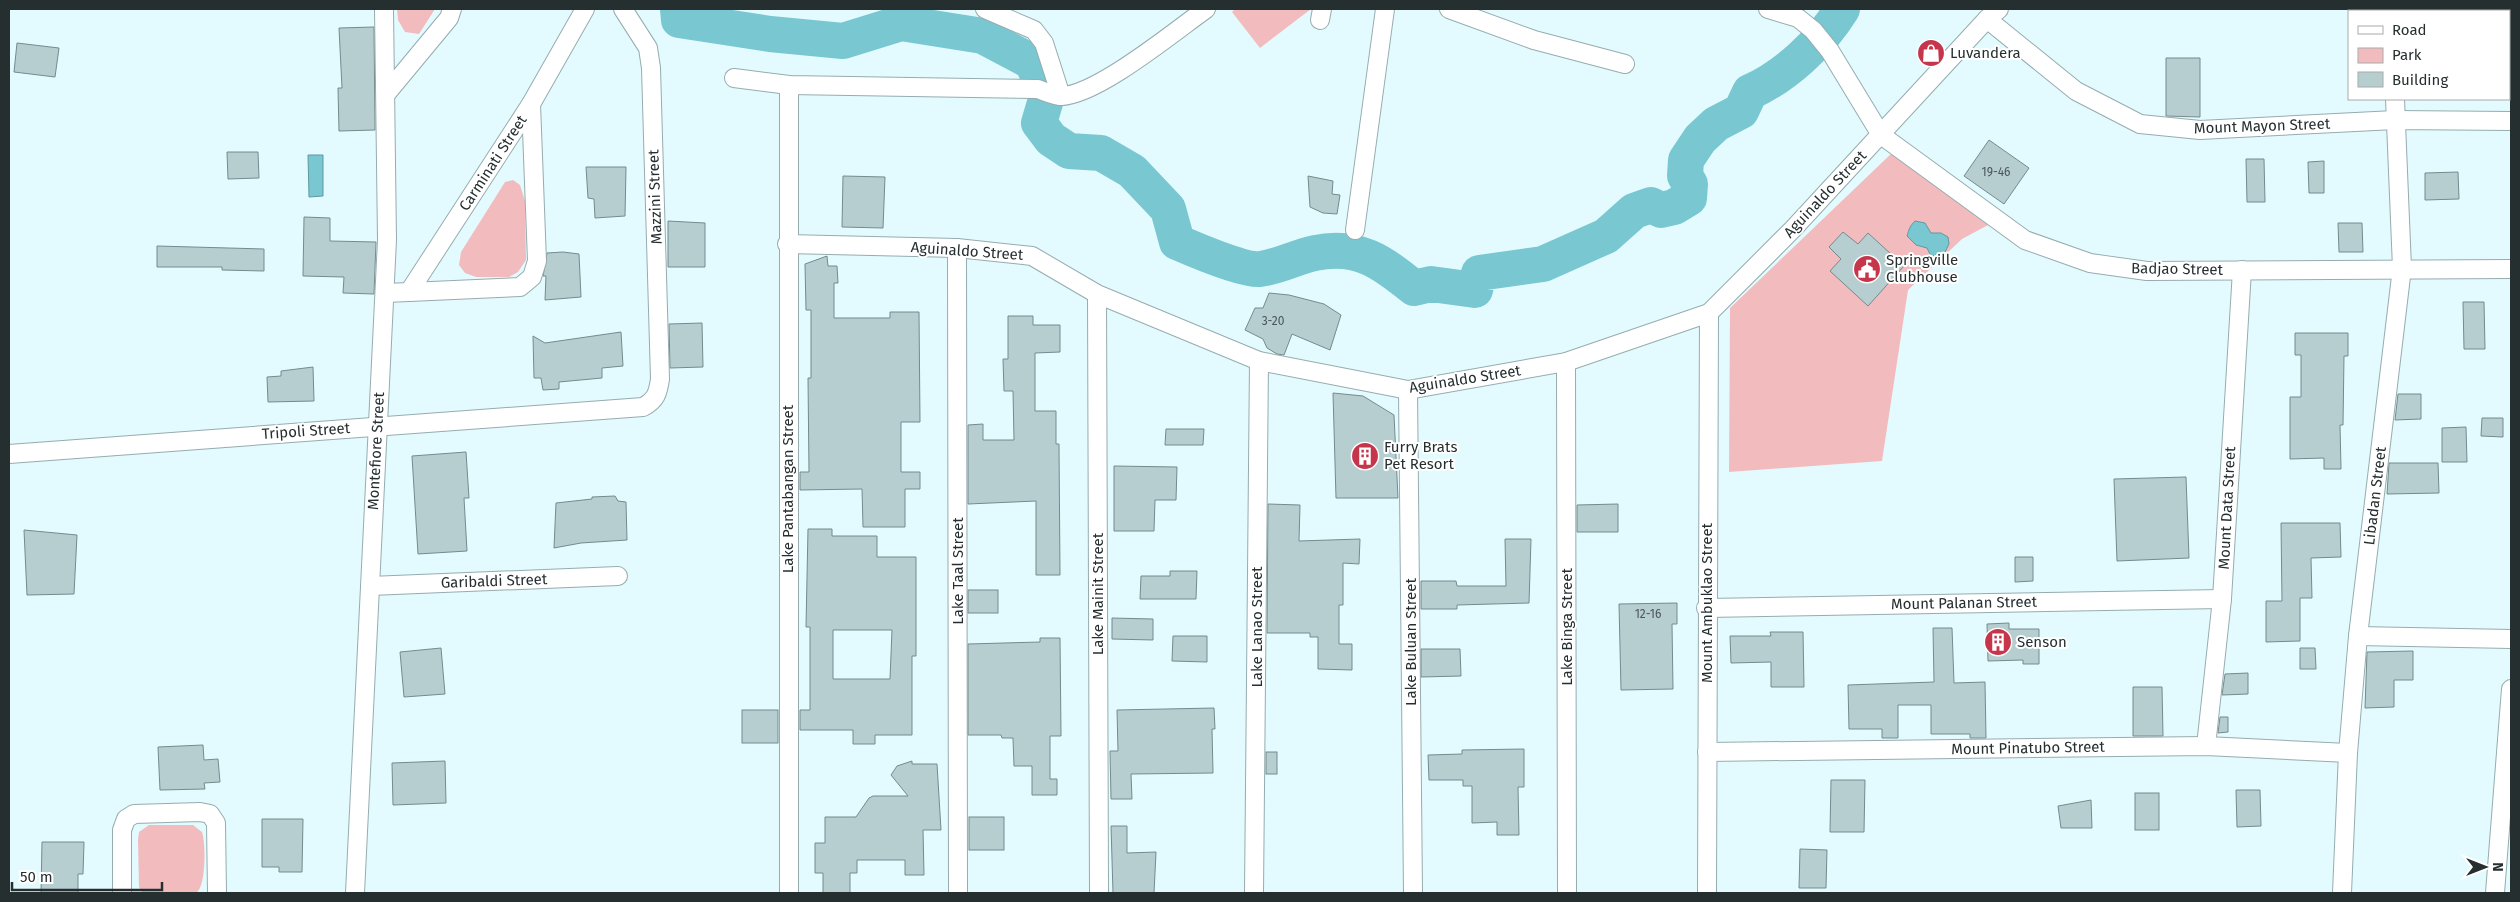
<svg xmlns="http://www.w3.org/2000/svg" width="2520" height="902" font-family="'Fira Sans',sans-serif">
  <rect width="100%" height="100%" fill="#e3fbfe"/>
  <g fill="#f2bcbe">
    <polygon points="397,9 435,9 419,34 405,32 398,20"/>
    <polygon points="1235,9 1311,9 1260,48 1232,12"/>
    <polygon points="1893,152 1990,224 1962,239 1908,290 1882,461 1729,472 1730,308"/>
    <polygon points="513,180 520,185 525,201 526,260 518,272 509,277 476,277 465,273 459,265 461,252 505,182"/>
    <path d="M149,825h44l9,7c4,12 4,55 -6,61l-54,-1 -3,-5 -1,-47 1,-8z"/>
  </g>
  <g fill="#78c7d1" stroke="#5f99a1">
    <polygon points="308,155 323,155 323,196 309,197"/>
    <path d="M1915,221l10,2 6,10h10l7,4 1,7 -5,10 -13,2 -4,-8 -11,-3 -9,-9c2,-7 3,-10 8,-15z"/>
  </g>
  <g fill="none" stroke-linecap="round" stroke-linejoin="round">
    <path stroke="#78c7d1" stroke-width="36" d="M678,9l1,11 91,14 73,7 58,-18 82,13 49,26 15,34 -8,27 12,16 18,12 32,2 31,18 36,38 9,33c16,7 67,29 83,27 18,-2 36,-12 55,-16 43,-9 67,9 99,35l17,-4 44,6 4,-17 64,-9 63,-28 28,-25 17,-6 10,5 13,-3 15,-9 1,-14 -5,-8 1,-16 14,-21 16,-15 25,-13 9,-19c36,-16 71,-49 92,-83"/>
  </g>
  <g fill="#b7ced1" stroke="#758a8d" fill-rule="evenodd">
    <polygon points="374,27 375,130 339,131 338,88 342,88 339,28"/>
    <polygon points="17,43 59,48 55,77 14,72"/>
    <polygon points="2166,58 2200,58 2200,117 2166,116"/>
    <polygon points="1989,140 2029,168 2004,204 1964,176"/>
    <polygon points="227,152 258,152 259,178 228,179"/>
    <polygon points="2246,159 2264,159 2265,202 2247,202"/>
    <polygon points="2324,161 2324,193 2309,193 2308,162"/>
    <polygon points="586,167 626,167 625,216 595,218 594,199 588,198"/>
    <polygon points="2458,172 2459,199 2425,200 2425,173"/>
    <polygon points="843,176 885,177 883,228 842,227"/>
    <polygon points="1308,176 1333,181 1332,194 1340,195 1337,214 1323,213 1310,207"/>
    <polygon points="304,217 330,218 330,241 376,242 374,294 343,293 344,277 303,276"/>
    <polygon points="668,221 705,223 705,267 668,267"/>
    <polygon points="2338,223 2362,223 2363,252 2339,252"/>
    <polygon points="1843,232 1858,244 1868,233 1904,266 1868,306 1830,271 1841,259 1829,247"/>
    <polygon points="157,246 264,249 264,271 222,270 222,267 157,267"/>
    <polygon points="563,252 579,254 581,297 545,300 546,276 543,276 547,253"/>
    <polygon points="827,256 828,266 837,266 838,283 834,283 834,318 890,318 890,312 919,312 920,422 901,422 901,472 920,472 920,489 905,489 905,527 863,527 862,489 800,490 800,472 809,472 808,378 811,378 811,310 806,310 805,264"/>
    <polygon points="1269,293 1289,295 1324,304 1341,315 1330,350 1292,334 1284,355 1277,354 1267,348 1263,339 1245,330 1255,308 1263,308"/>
    <polygon points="2463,302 2484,302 2485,349 2464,349"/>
    <polygon points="1008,316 1033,316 1033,325 1060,325 1060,352 1035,353 1035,411 1056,411 1056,444 1059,444 1060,575 1036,575 1036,501 968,504 968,425 983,424 983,440 1014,440 1013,391 1004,391 1003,359 1008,359"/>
    <polygon points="702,323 703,367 670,368 669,324"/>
    <polygon points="621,332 623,366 602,368 602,378 559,382 559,389 543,390 541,378 534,378 533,336 545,343"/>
    <polygon points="2295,333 2348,333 2348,356 2344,356 2343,425 2340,425 2341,469 2324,469 2324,458 2290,459 2290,397 2301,397 2301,355 2295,355"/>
    <polygon points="313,367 314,401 268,402 267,377 281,376 281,371"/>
    <polygon points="1333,393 1363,396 1394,415 1398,498 1336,498"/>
    <polygon points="2398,394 2421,394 2421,419 2395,420"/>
    <polygon points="2482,418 2503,418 2503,437 2481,436"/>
    <polygon points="2466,427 2467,462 2442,462 2442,428"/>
    <polygon points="1166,429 1204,429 1203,445 1165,445"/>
    <polygon points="466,452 469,498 464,498 467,551 418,554 412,456"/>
    <polygon points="2389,463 2438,463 2439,493 2387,494"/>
    <polygon points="1114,466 1177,467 1176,500 1155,500 1154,531 1114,531"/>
    <polygon points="2186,477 2189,558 2117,561 2114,479"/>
    <polygon points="615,496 618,501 626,502 627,540 581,543 554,548 556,503 592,499 592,497"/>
    <polygon points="1268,504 1300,505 1299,541 1360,539 1359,564 1343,563 1343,605 1339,605 1339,644 1352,644 1352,670 1318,669 1318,637 1310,637 1310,633 1267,633"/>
    <polygon points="1618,504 1618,532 1577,532 1577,505"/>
    <polygon points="2281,523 2340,523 2341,557 2311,558 2312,598 2300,598 2300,641 2266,642 2266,601 2282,601"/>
    <path d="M808,529h24v7h45v21h39v99h-4v79h-37v9h-22v-14h-53v-20h10v-83h-4zM833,630h59l-2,49h-57z"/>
    <polygon points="24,530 77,535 74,594 27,595"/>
    <polygon points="1505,539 1531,539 1529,603 1457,605 1457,609 1421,609 1421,581 1456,581 1457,586 1506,586"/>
    <polygon points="2015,557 2033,557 2033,581 2015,582"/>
    <polygon points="1170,571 1197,571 1196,599 1140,599 1141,576 1170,576"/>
    <rect x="968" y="590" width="30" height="23"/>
    <polygon points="1677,603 1677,624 1672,624 1673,689 1621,690 1619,604"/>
    <polygon points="1112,618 1153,619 1153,640 1112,639"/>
    <polygon points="2009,623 2009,629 2039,629 2039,664 2023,664 2023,660 1988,661 1987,624"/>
    <polygon points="1933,628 1952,628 1954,683 1985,682 1986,738 1970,738 1970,734 1931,734 1931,705 1898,705 1898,738 1882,738 1882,729 1849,729 1848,685 1934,682"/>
    <polygon points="1770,632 1803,632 1804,687 1771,687 1771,662 1731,663 1730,636 1771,636"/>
    <polygon points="1173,636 1207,636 1207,662 1172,661"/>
    <polygon points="1040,638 1060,638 1061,736 1050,736 1050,779 1057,779 1057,795 1032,795 1032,766 1014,766 1013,738 1002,738 1001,735 968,735 968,644 1040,642"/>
    <polygon points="441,648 445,694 404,697 400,652"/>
    <polygon points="2300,648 2315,648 2316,669 2300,669"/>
    <polygon points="1421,649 1460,649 1461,676 1421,677"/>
    <polygon points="2413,651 2413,680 2394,680 2394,707 2365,708 2367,652"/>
    <polygon points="2248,673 2248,694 2222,695 2225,674"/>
    <polygon points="2133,687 2162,687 2163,736 2133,736"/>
    <polygon points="1214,708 1215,729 1212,729 1213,773 1131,774 1132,799 1111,799 1110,751 1118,751 1117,710"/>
    <rect x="742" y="710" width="36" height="33"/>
    <polygon points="2220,717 2228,717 2228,732 2218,733"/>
    <polygon points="203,745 204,760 218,759 220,782 204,783 205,789 160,790 158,747"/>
    <polygon points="1524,749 1524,787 1518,787 1519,835 1497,835 1497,822 1472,823 1472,786 1463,786 1463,780 1429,780 1428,755 1462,754 1462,750"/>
    <rect x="1266" y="752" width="11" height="22"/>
    <polygon points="445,761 446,803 393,805 392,763"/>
    <polygon points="912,761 912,764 937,764 941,830 923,830 924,875 905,875 905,860 857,860 857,873 850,873 850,893 823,893 823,873 815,873 815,843 825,843 825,817 856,817 869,798 873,796 908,796 891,775 897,766"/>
    <polygon points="1831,780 1865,780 1864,832 1830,832"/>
    <polygon points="2236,790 2260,790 2261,826 2237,827"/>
    <rect x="2135" y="793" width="24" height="37"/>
    <polygon points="2091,800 2092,828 2061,828 2058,806"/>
    <rect x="969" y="817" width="35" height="33"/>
    <polygon points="262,819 303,819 302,872 279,872 279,867 262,867"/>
    <polygon points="1111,826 1127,826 1127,853 1156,852 1154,893 1113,893"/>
    <polygon points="42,842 84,842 83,874 78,874 78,893 41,893"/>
    <polygon points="1800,849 1827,850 1826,888 1799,888"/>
  </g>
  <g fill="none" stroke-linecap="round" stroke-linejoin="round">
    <g stroke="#96acaf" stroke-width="20">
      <g id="minor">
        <polyline points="985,9 1034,30 1044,43 1061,96"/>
        <polyline points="1449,9 1534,40 1625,64"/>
        <polyline points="1768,9 1798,18 1813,30 1830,51 1881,135 2025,240 2090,263 2147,271 2511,269"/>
        <polyline points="2397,11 2397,9"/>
        <polyline points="1987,19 2076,91 2140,124 2200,130 2395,120 2511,121"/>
        <polyline points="1320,20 1322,9"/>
        <path d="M734,78l55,7 249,4c7,3 14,6 22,7 35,1 115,-65 146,-87"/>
        <polyline points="789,85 789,893"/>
        <polyline points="386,94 449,18 452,9"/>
        <polyline points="1355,230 1385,9"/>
        <polyline points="787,244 957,248 1032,256 1097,294 1259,361 1408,390 1566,362 1709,313 1793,229 1987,19 1999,9"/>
        <polyline points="957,248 958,893"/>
        <polyline points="409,292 520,287 532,277 537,261 531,104"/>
        <polyline points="385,293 409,292 531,104 585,9"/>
        <polyline points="1097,294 1099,893"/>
        <polyline points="1566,362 1567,893"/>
        <polyline points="1408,390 1413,893"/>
        <path d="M9,454l634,-47c13,-7 15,-14 17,-28l-9,-311 -3,-20 -25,-39"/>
        <polyline points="370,586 618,576"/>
        <polyline points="1706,608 2222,599"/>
        <polyline points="2358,636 2511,639"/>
        <polyline points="2206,746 2222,599 2242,270"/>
        <polyline points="1707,752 2206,746 2348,753"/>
        <polyline points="122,893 122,830 126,819 134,814 200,812 210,814 216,823 217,893"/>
        <polyline points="355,893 387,240 384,9"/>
        <polyline points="1254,893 1259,361"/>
        <polyline points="1707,893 1709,313"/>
        <polyline points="2342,893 2348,753 2358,636 2402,268 2395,99"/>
        <polyline points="2495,893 2511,689"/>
      </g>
    </g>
    <use href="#minor" stroke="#fff" stroke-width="18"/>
  </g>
  <defs>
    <g id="shop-disc" transform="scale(1.4375)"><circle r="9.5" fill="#c5354c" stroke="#fff"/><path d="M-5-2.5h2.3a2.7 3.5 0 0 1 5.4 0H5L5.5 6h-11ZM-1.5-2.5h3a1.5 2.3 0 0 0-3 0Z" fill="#fff"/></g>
    <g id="civic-disc" transform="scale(1.4375)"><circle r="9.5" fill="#c5354c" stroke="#fff"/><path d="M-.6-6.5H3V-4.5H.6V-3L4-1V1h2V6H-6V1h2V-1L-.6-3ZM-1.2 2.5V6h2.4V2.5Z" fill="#fff"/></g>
    <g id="building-disc" transform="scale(1.4375)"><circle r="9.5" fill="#c5354c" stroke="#fff"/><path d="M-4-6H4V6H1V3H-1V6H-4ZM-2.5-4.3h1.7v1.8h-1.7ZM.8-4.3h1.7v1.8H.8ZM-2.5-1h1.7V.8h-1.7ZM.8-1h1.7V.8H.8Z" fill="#fff"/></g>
  </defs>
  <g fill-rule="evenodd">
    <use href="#shop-disc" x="1931" y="53"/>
    <use href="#civic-disc" x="1867" y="269"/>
    <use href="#building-disc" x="1365" y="456"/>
    <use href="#building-disc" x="1998" y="642"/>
  </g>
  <g text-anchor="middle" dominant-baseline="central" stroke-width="4" stroke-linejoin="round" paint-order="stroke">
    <g font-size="12" fill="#4a5758">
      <text x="1996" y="172">19-46</text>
      <text x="1273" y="321">3-20</text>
      <text x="1648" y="614">12-16</text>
    </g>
    <g font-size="15" fill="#262f30" stroke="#fff" text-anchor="start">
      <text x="1950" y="53">Luvandera</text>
      <text x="1886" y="260">Springville<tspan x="1886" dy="17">Clubhouse</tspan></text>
      <text x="1384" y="447">Furry Brats<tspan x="1384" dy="17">Pet Resort</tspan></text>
      <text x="2017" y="642">Senson</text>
    </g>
    <g font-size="15" fill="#262f30" stroke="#fff">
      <text transform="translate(2262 126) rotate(-2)">Mount Mayon Street</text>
      <text transform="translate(493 163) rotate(-57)">Carminati Street</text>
      <text transform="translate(1825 194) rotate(-47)">Aguinaldo Street</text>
      <text transform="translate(655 197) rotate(-92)">Mazzini Street</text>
      <text transform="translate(967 251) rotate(4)">Aguinaldo Street</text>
      <text transform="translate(2177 269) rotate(1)">Badjao Street</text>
      <text transform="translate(1465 379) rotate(-9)">Aguinaldo Street</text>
      <text transform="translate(306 431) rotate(-4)">Tripoli Street</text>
      <text transform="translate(376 451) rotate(-87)">Montefiore Street</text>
      <text transform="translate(788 489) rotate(-90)">Lake Pantabangan Street</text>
      <text transform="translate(2375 496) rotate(-83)">Libadan Street</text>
      <text transform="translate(2227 508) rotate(-87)">Mount Data Street</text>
      <text transform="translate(958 571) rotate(-90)">Lake Taal Street</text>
      <text transform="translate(494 581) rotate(-2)">Garibaldi Street</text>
      <text transform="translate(1098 594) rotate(-90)">Lake Mainit Street</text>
      <text transform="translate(1707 603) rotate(-90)">Mount Ambuklao Street</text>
      <text transform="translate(1964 603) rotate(-1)">Mount Palanan Street</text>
      <text transform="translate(1257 627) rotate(-90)">Lake Lanao Street</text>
      <text transform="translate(1567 627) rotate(-90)">Lake Binga Street</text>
      <text transform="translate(1411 642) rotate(-90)">Lake Buluan Street</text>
      <text transform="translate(2028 748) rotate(-1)">Mount Pinatubo Street</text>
    </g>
  </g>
  <rect width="2520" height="902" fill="none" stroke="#262f30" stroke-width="20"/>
  <rect x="2348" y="10" width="162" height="90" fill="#ffffff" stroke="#a8acac"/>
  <rect x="2358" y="26" width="25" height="8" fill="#ffffff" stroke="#a8acac"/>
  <text x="2392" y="35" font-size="15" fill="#262f30">Road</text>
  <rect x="2358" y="48" width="25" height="15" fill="#f2bcbe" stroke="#a8acac"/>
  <text x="2392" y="60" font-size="15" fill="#262f30">Park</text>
  <rect x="2358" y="72" width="25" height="15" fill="#b7ced1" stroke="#a8acac"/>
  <text x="2392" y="85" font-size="15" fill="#262f30">Building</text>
  <g transform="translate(2485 867) rotate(90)" stroke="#ffffff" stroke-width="4" paint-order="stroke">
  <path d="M0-4L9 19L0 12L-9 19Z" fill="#262f30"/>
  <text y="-8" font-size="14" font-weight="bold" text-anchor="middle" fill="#262f30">N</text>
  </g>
  <path d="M12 882v8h150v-8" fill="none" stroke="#262f30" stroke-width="2.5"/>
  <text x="20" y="882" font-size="15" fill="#262f30" stroke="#ffffff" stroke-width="4" paint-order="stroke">50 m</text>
</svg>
